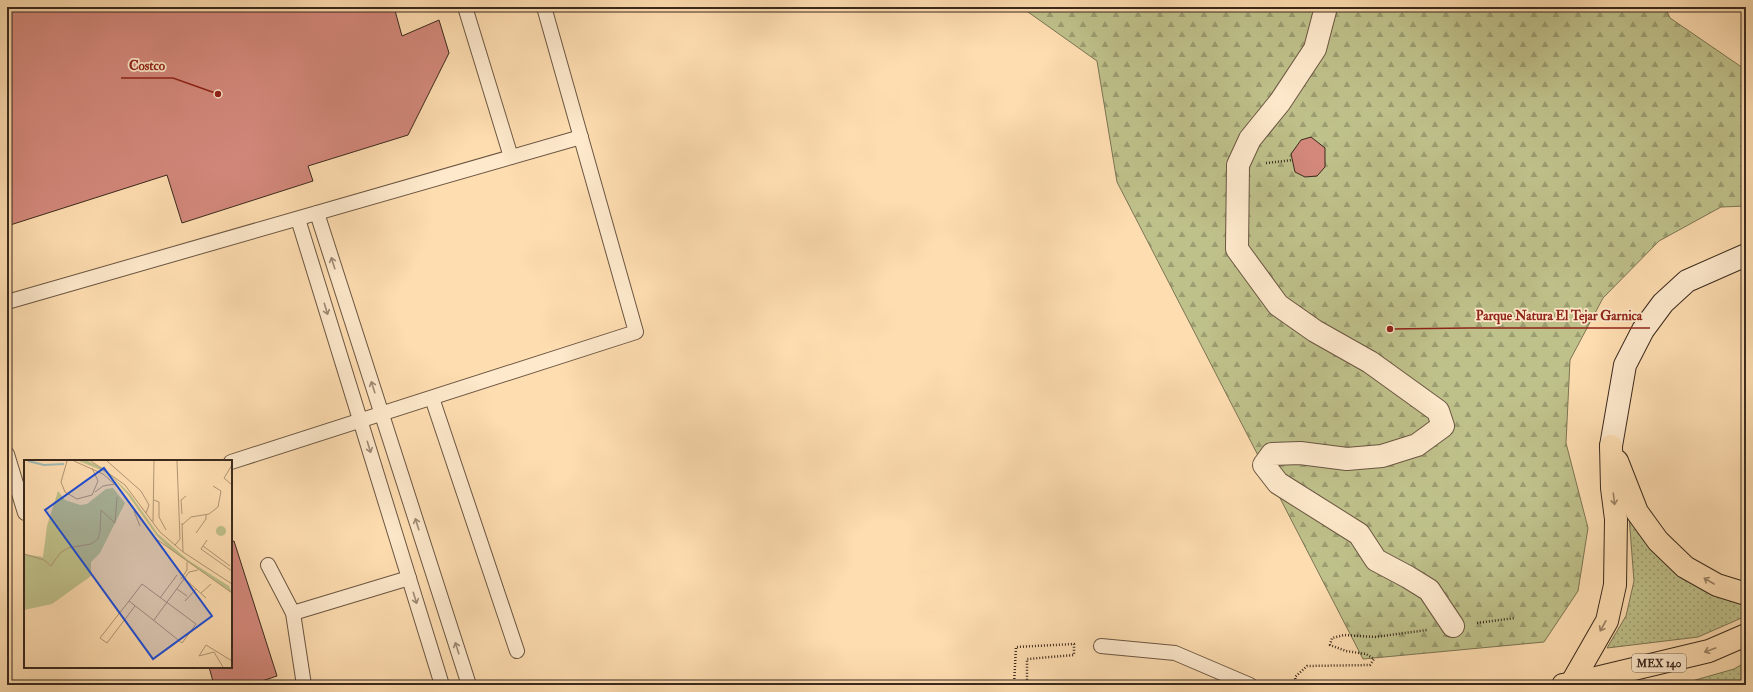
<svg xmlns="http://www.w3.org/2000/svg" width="1753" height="692" font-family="'IM FELL Double Pica',serif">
  <defs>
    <pattern id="grass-dots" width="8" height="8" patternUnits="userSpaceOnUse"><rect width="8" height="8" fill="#bfc18b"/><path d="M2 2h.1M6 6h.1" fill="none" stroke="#9c9d71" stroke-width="1.8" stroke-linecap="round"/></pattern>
    <pattern id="forest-firs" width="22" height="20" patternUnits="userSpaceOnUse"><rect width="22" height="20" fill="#bfc18b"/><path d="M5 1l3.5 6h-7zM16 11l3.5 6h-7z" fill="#9c9d71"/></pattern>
  </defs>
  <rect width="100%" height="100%" fill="#feddb0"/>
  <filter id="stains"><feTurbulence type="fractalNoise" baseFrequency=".005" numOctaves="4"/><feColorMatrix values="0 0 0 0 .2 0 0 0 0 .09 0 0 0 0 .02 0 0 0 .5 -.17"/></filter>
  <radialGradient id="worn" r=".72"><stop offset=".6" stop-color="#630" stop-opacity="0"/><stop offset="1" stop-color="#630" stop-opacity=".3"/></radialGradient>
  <g fill="url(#grass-dots)" stroke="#7c7554">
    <polygon points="1629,516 1746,600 1746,616 1698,637 1607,648 1626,616 1634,581"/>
    <polygon points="1746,662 1746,685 1678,685 1734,669"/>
  </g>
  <polygon fill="url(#forest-firs)" stroke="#7c7554" points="1021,7 1665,7 1670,18 1743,68 1746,73 1746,206 1721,207 1659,241 1603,298 1570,360 1566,443 1588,528 1578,591 1544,642 1363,659 1117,182 1097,61"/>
  <g fill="#d3887b" stroke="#3a291d">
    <polygon points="7,7 394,7 402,36 439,20 449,53 408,135 308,166 313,181 182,223 167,175 7,226"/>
    <polygon points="1311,137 1325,148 1325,167 1317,176 1305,177 1295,172 1291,154 1301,140"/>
    <polygon points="234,541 277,676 250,685 214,685 209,667 231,667 231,542"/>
  </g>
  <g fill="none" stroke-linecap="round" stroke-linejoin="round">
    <g stroke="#6b5642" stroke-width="16">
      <g id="service">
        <polyline points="465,7 511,157"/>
        <polyline points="317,213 469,685"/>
        <polyline points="298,219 442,685"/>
        <polyline points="7,302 581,137"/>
        <polyline points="432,398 517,651"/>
        <polyline points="7,454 25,513"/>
        <polyline points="231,462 636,332 544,7"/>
        <polyline points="268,565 293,613 304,685"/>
        <polyline points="293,613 409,578"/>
        <polyline points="1101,646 1175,653 1250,685"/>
      </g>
    </g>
    <g stroke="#6b5642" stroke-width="24">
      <polyline id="pedestrian" points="1326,7 1315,49 1280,102 1250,139 1238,165 1237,249 1278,305 1315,331 1370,362 1438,411 1443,426 1417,445 1382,456 1347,459 1300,453 1272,454 1264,465 1278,483 1359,534 1376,560 1408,577 1429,590 1453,626"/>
    </g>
    <g stroke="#3a291d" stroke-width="24">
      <polyline id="secondary" points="1611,446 1625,365 1643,330 1663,303 1687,281 1746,255"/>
    </g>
    <g stroke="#3a291d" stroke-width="24">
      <g id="trunk">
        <polyline points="1617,461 1637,512 1658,541 1685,567 1717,585 1746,594"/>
        <polyline points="1571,684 1607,621 1615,585 1616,519 1612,488 1611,446"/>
        <polyline points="1563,685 1571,684 1709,651 1746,635"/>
      </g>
    </g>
    <g stroke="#3a291d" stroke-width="2.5" stroke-dasharray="1 2" stroke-linecap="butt">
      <polyline points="1266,163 1293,160"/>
      <polyline points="1477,623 1515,618"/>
      <polyline points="1014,685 1016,647 1074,644 1074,655 1027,659 1027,685"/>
      <polyline points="1296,685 1295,677 1307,666 1370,665 1374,659 1366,654 1346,651 1330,645 1332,638 1344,635 1375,637 1427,630"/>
    </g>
    <use href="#service" stroke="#fee9cc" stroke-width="14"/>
    <use href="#pedestrian" stroke="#fee9cc" stroke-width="22"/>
    <use href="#secondary" stroke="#fee9cc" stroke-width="22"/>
    <use href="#trunk" stroke="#feddb0" stroke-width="22"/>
  </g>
  <defs><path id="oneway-shaft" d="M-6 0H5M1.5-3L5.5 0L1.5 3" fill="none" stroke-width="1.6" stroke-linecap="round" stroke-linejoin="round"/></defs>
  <g stroke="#9c8974">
    <use href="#oneway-shaft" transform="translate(333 263) rotate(-108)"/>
    <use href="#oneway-shaft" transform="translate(326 309) rotate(73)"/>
    <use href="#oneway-shaft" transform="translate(373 387) rotate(-108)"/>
    <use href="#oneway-shaft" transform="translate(369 447) rotate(73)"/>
    <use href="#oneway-shaft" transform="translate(417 524) rotate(-108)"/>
    <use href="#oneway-shaft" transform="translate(415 598) rotate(73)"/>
    <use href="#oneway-shaft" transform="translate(457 648) rotate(-108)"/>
  </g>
  <g stroke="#9c8366">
    <use href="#oneway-shaft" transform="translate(1614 499) rotate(83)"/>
    <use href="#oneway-shaft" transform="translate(1709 581) rotate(-150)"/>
    <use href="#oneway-shaft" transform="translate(1603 626) rotate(119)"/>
    <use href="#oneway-shaft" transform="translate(1710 650) rotate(160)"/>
  </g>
  <g text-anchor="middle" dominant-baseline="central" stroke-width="3.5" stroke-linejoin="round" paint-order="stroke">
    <rect fill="#fee9cc" stroke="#756352" stroke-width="1" x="1632" y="654" width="54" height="18" rx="3"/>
    <g font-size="11" font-weight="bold" fill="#3a291d">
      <text x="1659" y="663">MEX 140</text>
    </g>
  </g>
  <g transform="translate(24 460)">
    <rect width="208" height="208" fill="#feddb0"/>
    <path d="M55,1h9l17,8 25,25 28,40 30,26 41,26 3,7 -62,-44 -13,-13 -29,-41 -15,-17 -10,-7z" fill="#bfc18b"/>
    <path d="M89,28l12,15 -25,50 -9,9v14l-39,28 -28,6v-56l19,3 4,-31 11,-35 7,9 15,5 7,-1 19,-15z" fill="#bfc18b"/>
    <path d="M192 71a5 5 0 1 1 10 0a5 5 0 1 1-10 0ZM12,106l7,3 -6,12 -7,-2z" fill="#bfc18b"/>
    <path fill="none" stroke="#a2bab4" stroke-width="2" d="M4,1l16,4 20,-1"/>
    <path fill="none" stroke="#b09575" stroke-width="1" d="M43,1l-6,21 4,10 12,7 15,-4M50,1l29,13 15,13 37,51 77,55M67,1l34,24 35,47 23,20 49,32M83,1l34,30 8,14 -3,8M208,5l-8,13 8,7M68,8l6,13 -6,14M71,32l8,-6 12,-2M130,40l5,2v15l7,13M110,51l6,15M158,54l-1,-14 5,-4M129,62l1,-61M158,63l1,29M158,65l9,-8 18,-3 9,-7 3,-16 -8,-5M172,73l10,-14v-5M183,80l-6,9 31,22M151,85l5,-6 -3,-78M179,86l27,20M0,94l20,6 7,6 9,-13 8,-5 23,-4 7,-5 2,-7 1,-22 14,13 2,-26M157,119l6,-9v-8M161,119l21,19M153,129l10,7M177,133l10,-9M136,138l17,-23M105,141l23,18 30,24 14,-19 -54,-40 -13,17 -29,37 7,5 28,-37M161,141l11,-12M130,160l35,-48 9,-2M199,207l-9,-15 -15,4 7,-11 26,16"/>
    <path fill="#1d4ed8" fill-opacity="0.15" stroke="#1d4ed8" stroke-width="2" d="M80,8l108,148 -59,43 -108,-149z"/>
    <rect width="208" height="208" fill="none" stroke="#3a291d" stroke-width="2"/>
  </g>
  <path fill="none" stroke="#8f2418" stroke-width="1.5" d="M218 94L173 78H121M1390 329L1468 328H1650"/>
  <g fill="#8f2418" stroke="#fee9cc" stroke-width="1.5">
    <circle cx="218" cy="94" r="4"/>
    <circle cx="1390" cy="329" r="4"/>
  </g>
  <g font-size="13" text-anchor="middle" font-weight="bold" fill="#8f2418" stroke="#fee9cc" stroke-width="3.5" stroke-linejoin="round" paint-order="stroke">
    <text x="147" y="70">Costco</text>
    <text x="1559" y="320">Parque Natura El Tejar Garnica</text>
  </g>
  <rect width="1753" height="692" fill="none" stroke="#feddb0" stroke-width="24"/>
  <rect x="8" y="8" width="1737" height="676" fill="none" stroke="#3a291d" stroke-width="2"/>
  <rect x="12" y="12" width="1729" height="668" fill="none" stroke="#3a291d"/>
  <rect width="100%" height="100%" filter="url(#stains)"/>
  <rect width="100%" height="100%" fill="url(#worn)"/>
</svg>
